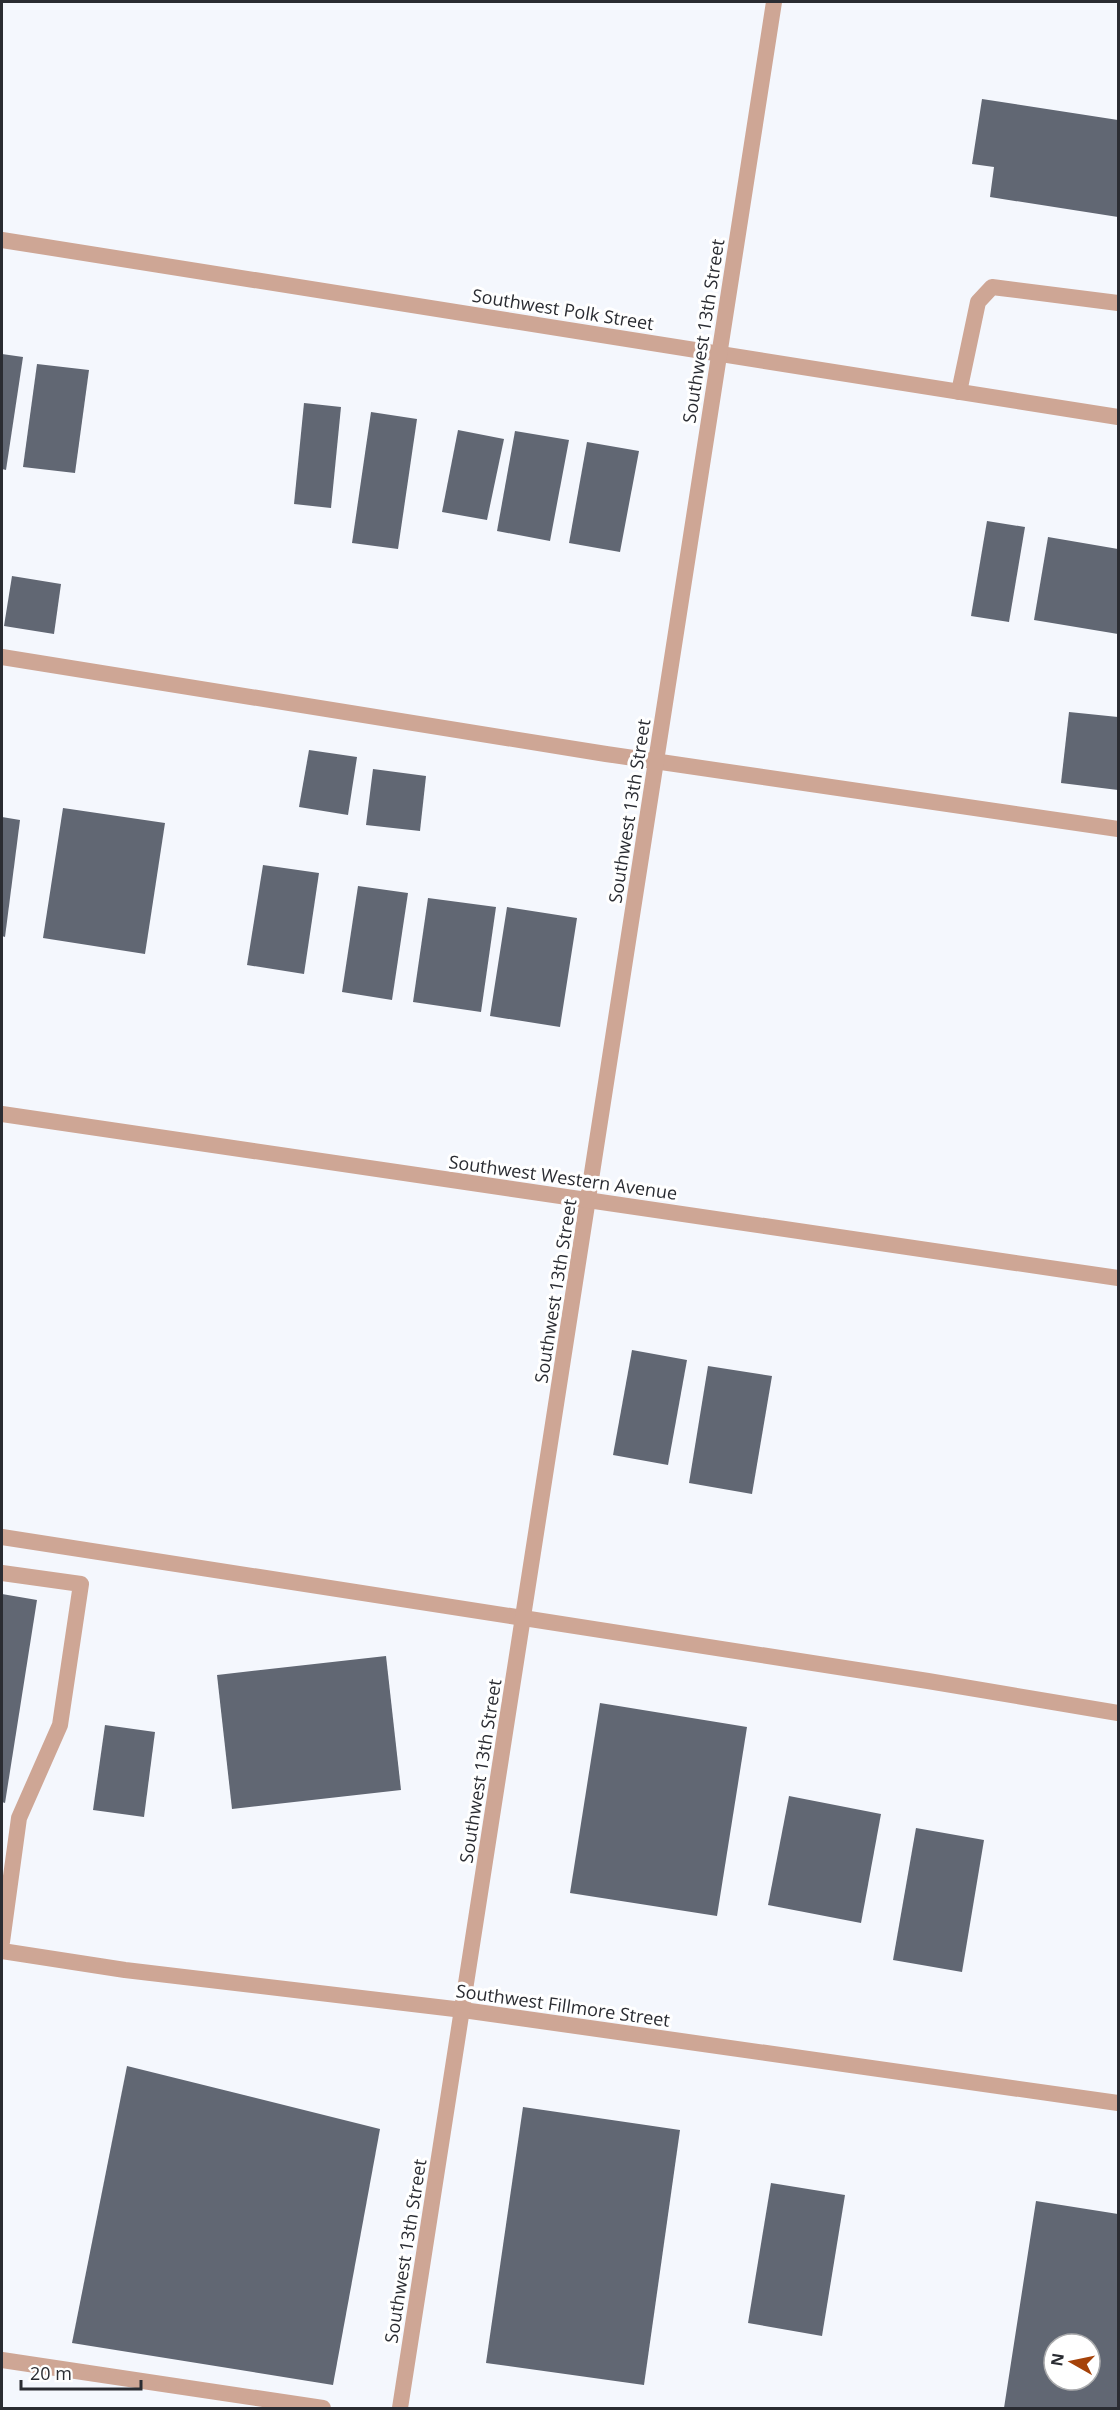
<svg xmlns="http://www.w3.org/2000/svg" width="1120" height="2410" font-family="'Open Sans',sans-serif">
  <rect width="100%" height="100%" fill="#f4f7fd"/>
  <g fill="#616773" fill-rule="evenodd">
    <polygon points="982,99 1118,120 1118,217 990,197 994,167 972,164"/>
    <polygon points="2,354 23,357 6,470 2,469"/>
    <polygon points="37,364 89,370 75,473 23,467"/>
    <polygon points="304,403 341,407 331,508 294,504"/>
    <polygon points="371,412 417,419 398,549 352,543"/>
    <polygon points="458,430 504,439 487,520 442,512"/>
    <polygon points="515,431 569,440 550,541 497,531"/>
    <polygon points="587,442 639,451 620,552 569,543"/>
    <polygon points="987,521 1025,527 1009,622 971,616"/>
    <polygon points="1048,537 1118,549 1118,634 1034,620"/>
    <polygon points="12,576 61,584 54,634 4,626"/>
    <polygon points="1069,712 1118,717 1118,790 1061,783"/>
    <polygon points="309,750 357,757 348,815 299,807"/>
    <polygon points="373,769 426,776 420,831 366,825"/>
    <polygon points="63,808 165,823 145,954 43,938"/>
    <polygon points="2,817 20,820 5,937 2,936"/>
    <polygon points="263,865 319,873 304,974 247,965"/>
    <polygon points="358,886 408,893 392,1000 342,992"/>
    <polygon points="428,898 496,907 481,1012 413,1002"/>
    <polygon points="507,907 577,918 560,1027 490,1016"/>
    <polygon points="632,1350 687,1360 668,1465 613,1455"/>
    <polygon points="708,1366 772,1376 752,1494 689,1483"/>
    <polygon points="2,1594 37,1600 5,1803 2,1802"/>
    <polygon points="386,1656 401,1790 232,1809 217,1675"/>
    <polygon points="600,1703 747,1727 717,1916 570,1893"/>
    <polygon points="105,1725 155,1732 144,1817 93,1810"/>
    <polygon points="789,1796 881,1814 861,1923 768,1905"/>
    <polygon points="916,1828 984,1840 962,1972 893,1960"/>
    <polygon points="127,2066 380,2129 333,2385 72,2343"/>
    <polygon points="523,2107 680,2130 644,2385 486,2363"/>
    <polygon points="771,2183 845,2195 822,2336 748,2323"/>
    <path d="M1036,2201l82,13v194h-114zM1054,2344h36v36h-36z"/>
  </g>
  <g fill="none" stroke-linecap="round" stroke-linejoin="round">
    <g stroke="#cea695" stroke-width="16">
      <polyline points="959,392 978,302 992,287 1118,303"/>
      <polyline points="2,657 606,754 1118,829"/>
      <polyline points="2,1537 928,1681 1118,1713"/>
      <polyline points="2,1573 81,1584 60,1725 19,1818 2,1942"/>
      <polyline points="2,2360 323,2408"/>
    </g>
    <g stroke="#cea695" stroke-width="16">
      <polyline points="2,240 1118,417"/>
      <polyline points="2,1951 125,1970 463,2010 1118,2103"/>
      <polyline points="400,2408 774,2"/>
    </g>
    <polyline stroke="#cea695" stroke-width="16" points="2,1114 1118,1278"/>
  </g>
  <g text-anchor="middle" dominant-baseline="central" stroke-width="6" stroke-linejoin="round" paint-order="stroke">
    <g font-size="18" fill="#2a2c32" stroke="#fff">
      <text transform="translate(563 309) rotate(9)">Southwest Polk Street</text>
      <text transform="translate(703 331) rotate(-81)">Southwest 13th Street</text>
      <text transform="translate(629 811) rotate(-81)">Southwest 13th Street</text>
      <text transform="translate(563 1177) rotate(8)">Southwest Western Avenue</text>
      <text transform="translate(555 1291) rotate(-81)">Southwest 13th Street</text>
      <text transform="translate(480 1771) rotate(-81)">Southwest 13th Street</text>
      <text transform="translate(563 2005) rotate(8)">Southwest Fillmore Street</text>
      <text transform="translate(405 2251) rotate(-81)">Southwest 13th Street</text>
    </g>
  </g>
  <rect width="1120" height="2410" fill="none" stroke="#2a2c32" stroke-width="6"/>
  <g transform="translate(1072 2362) rotate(279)"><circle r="28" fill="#ffffff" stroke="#aaabad" stroke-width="1.5"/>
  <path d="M0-4.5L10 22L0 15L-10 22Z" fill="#a54209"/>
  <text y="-9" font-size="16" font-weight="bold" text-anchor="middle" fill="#2a2c32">N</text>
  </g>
  <path d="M21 2380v9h120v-9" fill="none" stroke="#2a2c32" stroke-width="3"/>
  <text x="30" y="2380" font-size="18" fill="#2a2c32" stroke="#ffffff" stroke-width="4.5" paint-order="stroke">20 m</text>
</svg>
